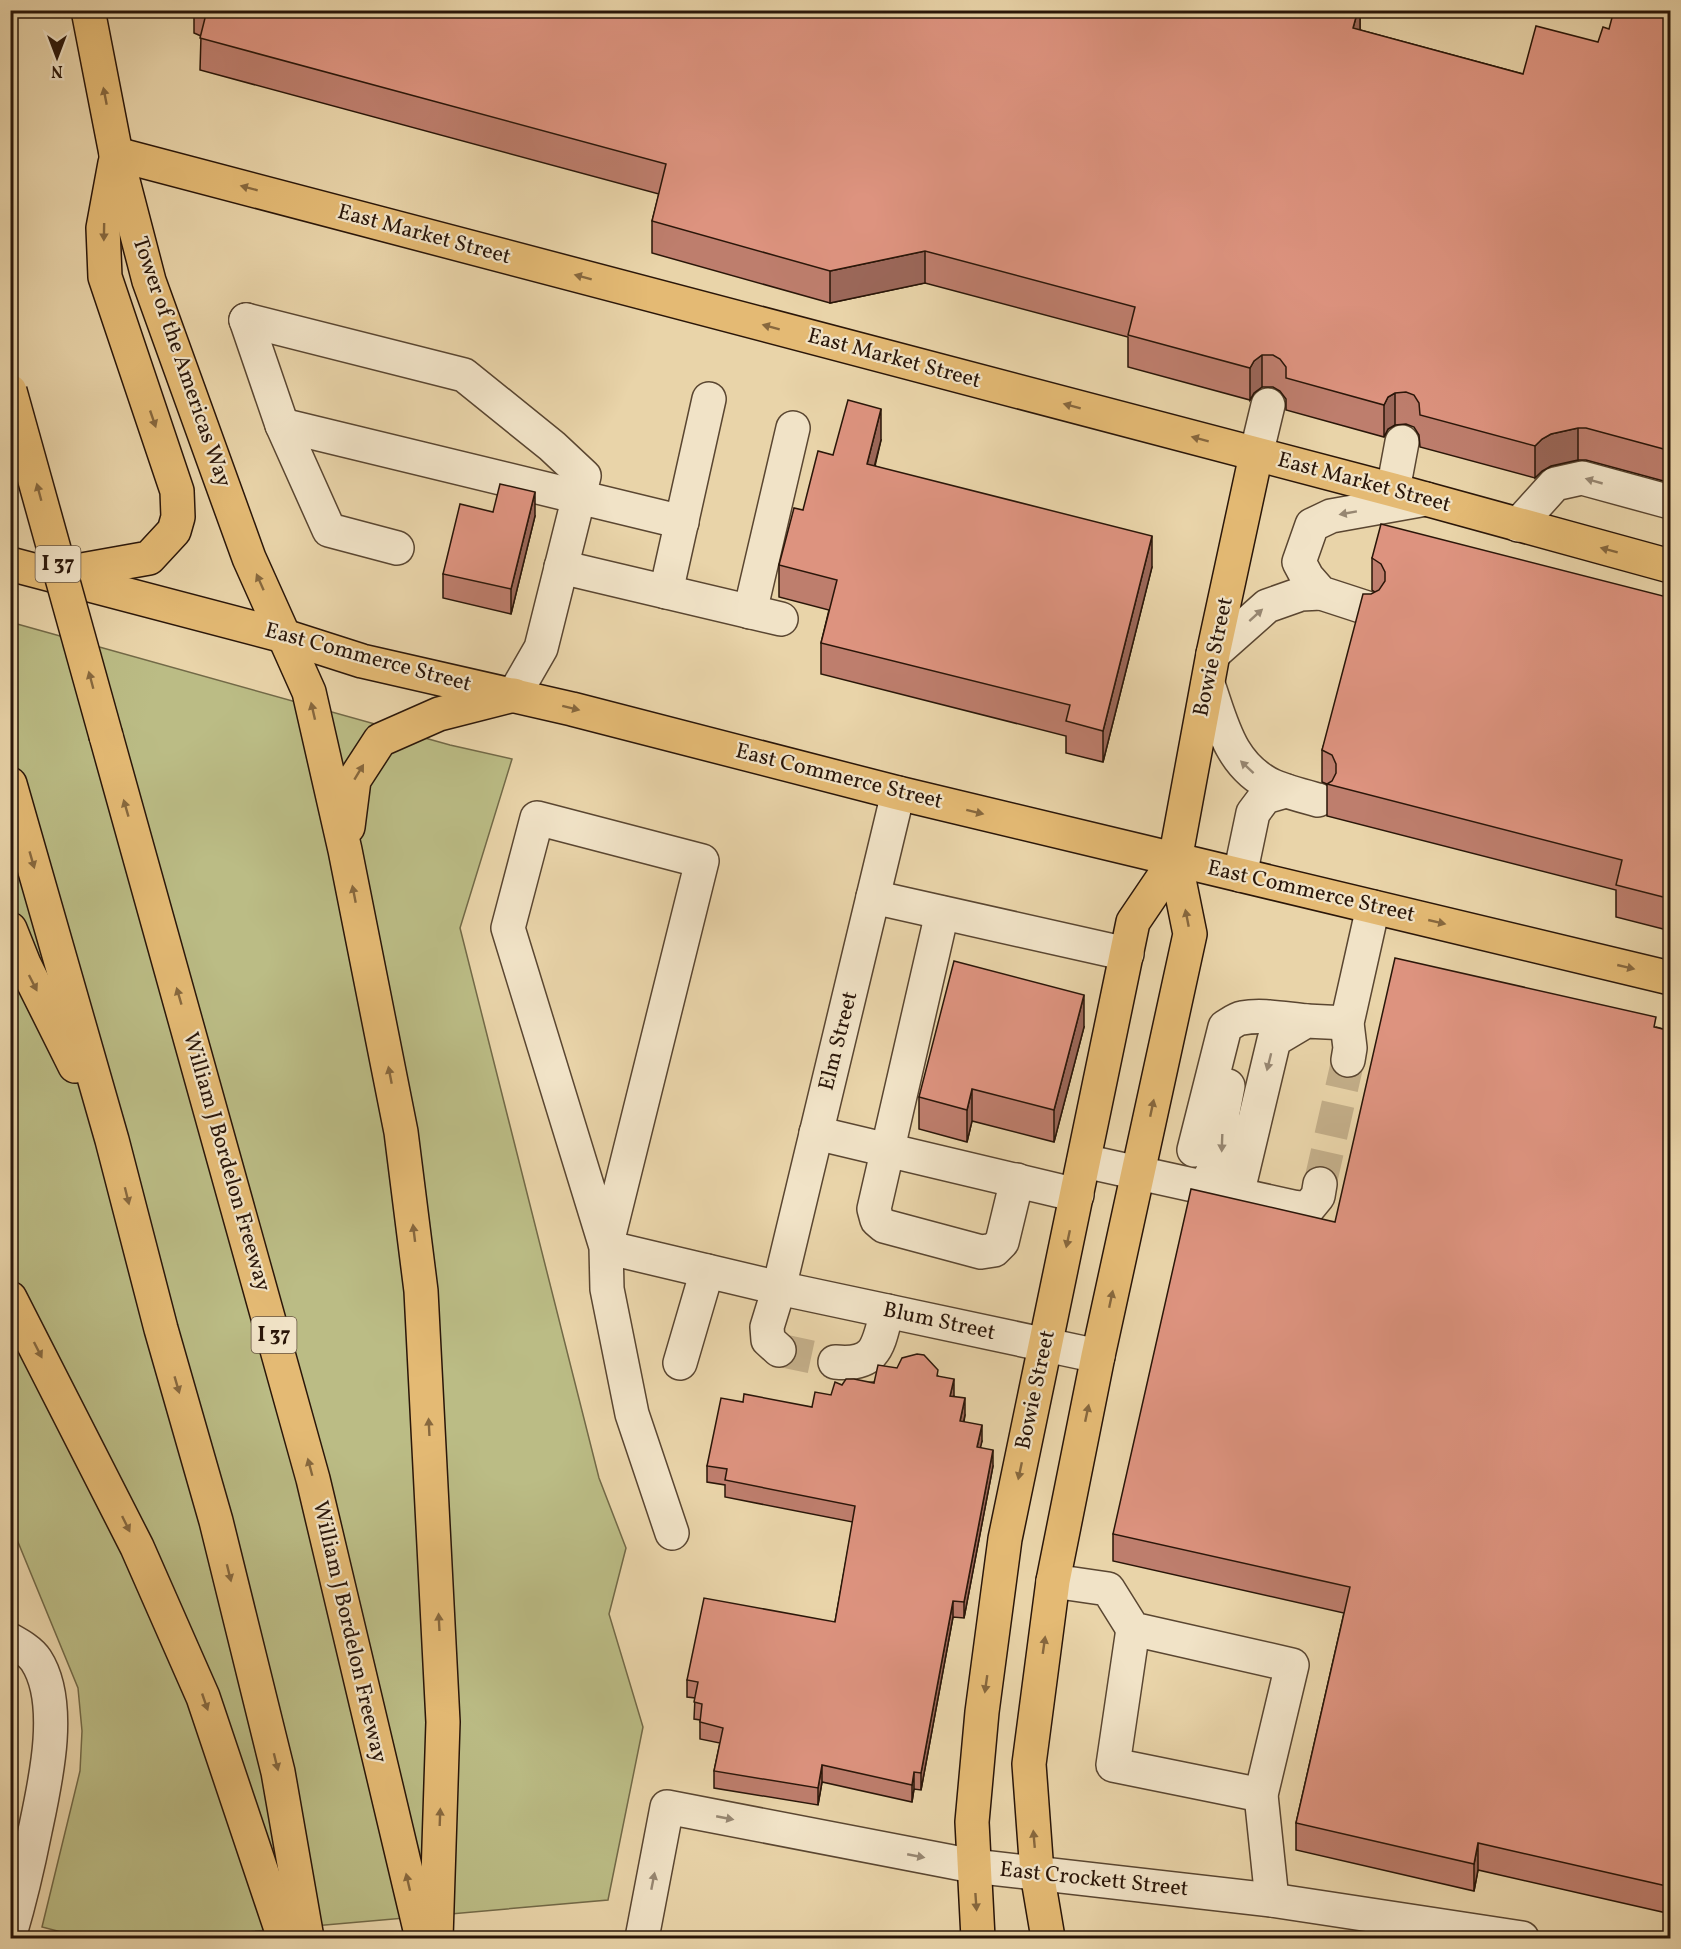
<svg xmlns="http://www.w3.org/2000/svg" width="1681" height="1949" font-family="Vollkorn,serif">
  <rect width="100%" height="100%" fill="#e9d4a9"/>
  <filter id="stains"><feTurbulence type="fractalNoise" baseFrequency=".00333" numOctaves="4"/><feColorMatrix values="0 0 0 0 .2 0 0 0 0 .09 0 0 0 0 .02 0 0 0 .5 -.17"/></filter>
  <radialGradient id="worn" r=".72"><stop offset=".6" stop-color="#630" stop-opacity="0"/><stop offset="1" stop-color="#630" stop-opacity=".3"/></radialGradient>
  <polygon fill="#bbbc85" stroke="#726947" stroke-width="1.5" points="10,622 450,745 512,759 460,928 599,1478 626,1548 609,1614 643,1727 608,1900 179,1938 84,1938 42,1927 80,1771 82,1731 78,1688 11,1525"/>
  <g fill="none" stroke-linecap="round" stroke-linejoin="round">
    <g stroke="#c3ae89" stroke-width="33" stroke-dasharray="33 16" stroke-linecap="butt">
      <polyline points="1320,1184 1348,1060"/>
      <polyline points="779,1350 835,1362"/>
    </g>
    <g stroke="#5a4631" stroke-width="36">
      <g id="minor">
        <polyline points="246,320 464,375 552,446 584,476 541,648 514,695"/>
        <polyline points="246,320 282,425 329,530 397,548"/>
        <polyline points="282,425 682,522"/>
        <polyline points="1256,455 1268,405"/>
        <polyline points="1393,490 1402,442"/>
        <polyline points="1518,525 1555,484 1582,478 1670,502"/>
        <polyline points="561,567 781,619"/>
        <polyline points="666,592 709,399"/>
        <polyline points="1367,608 1321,593 1307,577 1299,562 1312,525 1331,516 1426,499"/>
        <polyline points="750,612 793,428"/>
        <polyline points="1213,654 1267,606 1301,594 1321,593"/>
        <path d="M1208,684c14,40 22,82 65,102 14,6 30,10 45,14"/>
        <polyline points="1240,875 1253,813 1265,797 1286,791"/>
        <polyline points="873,897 1127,954"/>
        <polyline points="942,913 874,1209 877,1220 884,1226 981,1252 994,1250 1002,1242 1017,1180"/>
        <polyline points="1348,1060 1350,1048 1347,1023 1373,907"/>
        <polyline points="816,1133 1077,1195"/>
        <path d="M1194,1150l31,-123c5,-3 11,-8 17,-9 20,-4 43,1 64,3"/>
        <polyline points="1084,1161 1298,1208 1309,1207 1318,1196 1320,1184"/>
        <polyline points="1205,1188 1222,1152 1223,1112 1228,1086"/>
        <polyline points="1237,1195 1274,1040 1306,1021 1347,1023"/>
        <polyline points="779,1350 768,1340 767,1327 779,1288 898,793"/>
        <path d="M835,1362c42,4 43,-16 52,-51"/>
        <polyline points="680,1363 707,1271"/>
        <polyline points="672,1533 632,1414 607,1289 606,1247 702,861 537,818 508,928 606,1247 779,1288 1098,1356"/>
        <polyline points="1053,1581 1108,1589 1133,1629 1292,1665 1261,1795 1272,1900"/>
        <polyline points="1133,1629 1113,1765 1261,1795"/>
        <path d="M10,1640c9,5 20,11 26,20 28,43 9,124 -1,171 -7,35 -15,69 -25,103"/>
        <polyline points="642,1938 667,1807 973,1866 1272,1900 1522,1938"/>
      </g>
    </g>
    <g stroke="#2a1609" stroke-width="36">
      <g id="major">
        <polyline points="88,10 116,154 149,281 249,558 284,636"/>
        <polyline points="116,154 1393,490 1670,566"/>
        <polyline points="10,564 284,636 362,661 572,709 898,793 1670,978"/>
        <polyline points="65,573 149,558 174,531 178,517 177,491 105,277 103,228 115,163"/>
        <polyline points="978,1938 972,1822 982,1712 1005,1539 1133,922 1175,860"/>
        <polyline points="1048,1938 1037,1873 1029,1764 1053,1581 1098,1356 1190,934 1175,860 1213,654 1256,455"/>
      </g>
    </g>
    <g stroke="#2a1609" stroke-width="36">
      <g id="highway">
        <polyline points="284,636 309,692 345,850 401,1132 421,1291 443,1722 436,1938"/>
        <polyline points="106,736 313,1479 422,1938"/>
        <polyline points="10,784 112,1140 161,1329 216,1521 278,1772 307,1938"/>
        <polyline points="348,827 354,780 380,740 439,714 514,695"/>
        <polyline points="10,929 24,964 75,1066"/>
        <polyline points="10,1298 137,1547 203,1697 284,1938"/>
      </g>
    </g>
    <use href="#minor" stroke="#f1e3c7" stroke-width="33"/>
    <use href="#major" stroke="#e4ba74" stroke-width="33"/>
    <use href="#highway" stroke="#e4ba74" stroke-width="33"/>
    <g stroke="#2a1609" stroke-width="36" stroke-linecap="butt">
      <polyline id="highway-bridge" points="10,391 106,736"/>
    </g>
    <use href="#highway-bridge" stroke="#e4ba74" stroke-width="33"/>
  </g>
  <g fill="#be7e6d" stroke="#2a1609" stroke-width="1.5">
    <polygon points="194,10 1360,10 1360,30 1523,74 1598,42 1609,29 1671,10 1671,483 1586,460 1578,460 1551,466 1542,471 1535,478 1420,447 1419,435 1414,427 1406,424 1395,425 1388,429 1384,437 1286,410 1286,399 1280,391 1273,387 1262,387 1254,393 1250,400 1128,367 1128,337 925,283 830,303 652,253 652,221 659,194 200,70 201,36 194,33"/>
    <polygon points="881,440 875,466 1152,567 1103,762 1066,753 1066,736 821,674 821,643 829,610 779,597 779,565 803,510 833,455"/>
    <polygon points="493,512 535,516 511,614 443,598 443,574"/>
    <polygon points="1372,558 1671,598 1671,931 1616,917 1616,890 1327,816 1327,784 1322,782 1322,750 1375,592 1372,590"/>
    <polygon points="1084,1027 1054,1142 972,1121 967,1142 919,1129 919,1097"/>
    <polygon points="1656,1027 1671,1031 1671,1914 1478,1870 1474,1891 1296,1850 1296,1823 1344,1613 1113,1561 1113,1534 1335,1222"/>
    <polygon points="938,1376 954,1396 965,1415 964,1422 982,1441 980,1447 993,1466 964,1618 953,1617 921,1790 914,1789 912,1802 822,1782 818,1805 714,1788 714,1771 720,1743 700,1739 700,1720 694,1719 695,1698 687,1697 687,1680 835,1622 853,1522 725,1497 725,1485 707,1482 707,1466 743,1402 812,1407 831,1395 842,1385"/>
  </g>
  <g fill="#9b6759" stroke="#2a1609" stroke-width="1.5">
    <polygon points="1358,10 1360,10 1360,35 1353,28"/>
    <polygon points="925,251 925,283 830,303 830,271"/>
    <polygon points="1262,355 1262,387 1254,393 1250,400 1250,368 1254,361"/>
    <polygon points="1395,393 1395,425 1388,429 1384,437 1384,405 1388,397"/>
    <polygon points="881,409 881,440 867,495 867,464"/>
    <polygon points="1578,428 1578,460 1551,466 1542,471 1535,478 1535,446 1542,439 1551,434"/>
    <polygon points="535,492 535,516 511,614 511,589"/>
    <polygon points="1152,536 1152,567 1103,762 1103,731"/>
    <polygon points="1084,995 1084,1027 1054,1142 1054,1110"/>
    <polygon points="972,1089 972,1121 967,1142 967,1110"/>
    <polygon points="954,1379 954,1395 950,1412 950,1396"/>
    <polygon points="965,1398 965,1415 960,1437 960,1421"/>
    <polygon points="982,1425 982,1441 977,1463 977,1447"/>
    <polygon points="993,1450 993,1466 964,1618 964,1602"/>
    <polygon points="953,1601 953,1617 921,1790 921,1773"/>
    <polygon points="12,1669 12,1685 10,1692 10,1676"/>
    <polygon points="822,1765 822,1782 818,1805 818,1788"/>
    <polygon points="914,1772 914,1789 912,1802 912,1785"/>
    <polygon points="1478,1843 1478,1870 1474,1891 1474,1864"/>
  </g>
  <g fill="#dd937f" stroke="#2a1609" stroke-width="1.5">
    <polygon points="207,10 1358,10 1353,28 1523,74 1536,26 1598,42 1603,27 1609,29 1614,10 1671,10 1671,451 1586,428 1578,428 1551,434 1542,439 1535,446 1420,415 1419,403 1414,395 1406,392 1395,393 1388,397 1384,405 1286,378 1286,367 1280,359 1273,355 1262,355 1254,361 1250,368 1128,335 1135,307 925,251 830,271 652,221 666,164 200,38"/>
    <polygon points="848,400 881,409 867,464 1152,536 1103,731 1066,721 1070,705 821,643 837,580 779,565 794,508 803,510 818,451 833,455"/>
    <polygon points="500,484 535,492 511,589 443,574 460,504 493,512"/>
    <polygon points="1381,524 1671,598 1671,899 1616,885 1622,860 1327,784 1332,781 1336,773 1336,764 1332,755 1322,750 1363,594 1371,594 1379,590 1385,581 1385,572 1381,564 1372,558"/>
    <polygon points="1395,958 1656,1017 1654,1027 1671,1031 1671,1887 1478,1843 1474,1864 1296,1823 1350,1587 1113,1534 1191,1189 1335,1222"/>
    <polygon points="954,961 1084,995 1054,1110 972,1089 967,1110 919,1097"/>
    <polygon points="917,1354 924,1355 938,1370 937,1376 954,1379 950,1396 965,1398 960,1421 982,1425 977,1447 993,1450 964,1602 953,1601 921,1773 914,1772 912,1785 822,1765 818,1788 714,1771 723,1728 700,1722 702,1704 694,1702 698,1682 687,1680 704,1598 835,1622 855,1506 725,1480 727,1469 707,1466 721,1398 743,1402 744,1394 812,1407 815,1392 831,1395 835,1382 842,1385 846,1379 854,1379 874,1383 878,1365 897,1368 902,1358"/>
  </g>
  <defs><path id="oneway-solid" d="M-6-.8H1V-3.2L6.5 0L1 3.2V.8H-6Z" transform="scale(1.5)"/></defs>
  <g fill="#87683e">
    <use href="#oneway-solid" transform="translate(105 96) rotate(-101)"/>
    <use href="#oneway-solid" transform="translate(249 188) rotate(-165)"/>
    <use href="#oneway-solid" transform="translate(104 232) rotate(91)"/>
    <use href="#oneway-solid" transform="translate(583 277) rotate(-165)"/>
    <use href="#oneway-solid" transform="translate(771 327) rotate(-165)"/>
    <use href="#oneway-solid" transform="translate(1072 406) rotate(-165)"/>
    <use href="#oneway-solid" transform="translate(153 419) rotate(71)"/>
    <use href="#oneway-solid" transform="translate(1200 439) rotate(-165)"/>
    <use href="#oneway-solid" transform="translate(39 492) rotate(-105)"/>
    <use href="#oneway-solid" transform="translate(1609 550) rotate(-165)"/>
    <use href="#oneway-solid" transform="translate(260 582) rotate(-114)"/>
    <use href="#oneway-solid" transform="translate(91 680) rotate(-105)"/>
    <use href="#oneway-solid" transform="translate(571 708) rotate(14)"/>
    <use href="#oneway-solid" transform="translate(313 711) rotate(-103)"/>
    <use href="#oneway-solid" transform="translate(359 772) rotate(-59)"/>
    <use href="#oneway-solid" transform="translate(126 808) rotate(-106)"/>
    <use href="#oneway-solid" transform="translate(975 812) rotate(14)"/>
    <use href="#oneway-solid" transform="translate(32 860) rotate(74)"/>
    <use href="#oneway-solid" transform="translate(354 894) rotate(-101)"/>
    <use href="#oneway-solid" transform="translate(1187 918) rotate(-101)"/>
    <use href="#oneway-solid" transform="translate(1437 922) rotate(13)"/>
    <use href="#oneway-solid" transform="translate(1626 967) rotate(13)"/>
    <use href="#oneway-solid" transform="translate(33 983) rotate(63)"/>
    <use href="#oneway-solid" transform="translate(179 996) rotate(-106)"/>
    <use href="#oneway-solid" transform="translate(390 1075) rotate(-101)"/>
    <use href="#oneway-solid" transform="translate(1152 1108) rotate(-78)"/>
    <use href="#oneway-solid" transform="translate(127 1196) rotate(76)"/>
    <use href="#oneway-solid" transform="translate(414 1233) rotate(-97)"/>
    <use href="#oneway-solid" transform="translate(1068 1239) rotate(102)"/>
    <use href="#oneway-solid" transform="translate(1111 1299) rotate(-78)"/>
    <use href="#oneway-solid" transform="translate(38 1350) rotate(63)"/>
    <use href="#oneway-solid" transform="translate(177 1385) rotate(74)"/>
    <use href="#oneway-solid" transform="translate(1087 1413) rotate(-78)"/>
    <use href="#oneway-solid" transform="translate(429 1427) rotate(-93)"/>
    <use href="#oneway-solid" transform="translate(310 1467) rotate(-105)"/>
    <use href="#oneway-solid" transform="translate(1020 1471) rotate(102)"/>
    <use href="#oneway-solid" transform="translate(126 1524) rotate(64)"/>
    <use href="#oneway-solid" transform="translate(229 1573) rotate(76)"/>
    <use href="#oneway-solid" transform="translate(439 1622) rotate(-93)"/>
    <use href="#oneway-solid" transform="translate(1044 1645) rotate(-82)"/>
    <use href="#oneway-solid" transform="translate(986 1684) rotate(98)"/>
    <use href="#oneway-solid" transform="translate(205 1702) rotate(71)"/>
    <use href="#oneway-solid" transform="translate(276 1762) rotate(76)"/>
    <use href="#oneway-solid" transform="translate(440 1817) rotate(-88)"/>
    <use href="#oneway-solid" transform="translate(1034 1839) rotate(-95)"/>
    <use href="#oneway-solid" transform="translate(408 1882) rotate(-103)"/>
    <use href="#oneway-solid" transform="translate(976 1902) rotate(86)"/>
  </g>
  <g fill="#978772">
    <use href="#oneway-solid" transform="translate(1594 481) rotate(-164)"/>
    <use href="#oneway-solid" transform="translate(1348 513) rotate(170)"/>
    <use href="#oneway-solid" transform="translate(1256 615) rotate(-42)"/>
    <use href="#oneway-solid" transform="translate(1247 767) rotate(-137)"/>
    <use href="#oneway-solid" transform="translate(1269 1062) rotate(104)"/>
    <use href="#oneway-solid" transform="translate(1222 1143) rotate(92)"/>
    <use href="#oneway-solid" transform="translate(725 1818) rotate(11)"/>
    <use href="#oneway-solid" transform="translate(916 1856) rotate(11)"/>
    <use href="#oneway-solid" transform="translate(653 1881) rotate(-79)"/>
  </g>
  <g text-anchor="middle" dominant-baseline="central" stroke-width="4.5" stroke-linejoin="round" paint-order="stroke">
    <g fill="#f1e3c7" stroke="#665442" stroke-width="1.5">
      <rect x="35.5" y="546" width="45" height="36" rx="4.5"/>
      <rect x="251.5" y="1317" width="45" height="36" rx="4.5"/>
    </g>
    <g font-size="21" font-weight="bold" fill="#2a1609">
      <text x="58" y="564">I 37</text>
      <text x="274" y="1335">I 37</text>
    </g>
    <g font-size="22" fill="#2a1609" stroke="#f1e3c7">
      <text transform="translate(424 235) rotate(15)">East Market Street</text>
      <text transform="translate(894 359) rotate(15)">East Market Street</text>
      <text transform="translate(181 362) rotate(71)">Tower of the Americas Way</text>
      <text transform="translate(1364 483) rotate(15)">East Market Street</text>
      <text transform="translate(1214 657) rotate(-78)">Bowie Street</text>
      <text transform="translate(368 658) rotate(15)">East Commerce Street</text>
      <text transform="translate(839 777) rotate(14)">East Commerce Street</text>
      <text transform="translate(1311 892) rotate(13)">East Commerce Street</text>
      <text transform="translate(839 1041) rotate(-76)">Elm Street</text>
      <text transform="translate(226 1162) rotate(74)">William J Bordelon Freeway</text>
      <text transform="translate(939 1322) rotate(12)">Blum Street</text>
      <text transform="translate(1036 1390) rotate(-78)">Bowie Street</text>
      <text transform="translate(349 1632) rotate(77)">William J Bordelon Freeway</text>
      <text transform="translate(1094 1880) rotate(6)">East Crockett Street</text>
    </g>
  </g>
  <rect width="1681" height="1949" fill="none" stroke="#e9d4a9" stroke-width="36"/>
  <rect x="12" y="12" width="1657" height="1925" fill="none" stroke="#2a1609" stroke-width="3"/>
  <rect x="18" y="18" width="1645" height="1913" fill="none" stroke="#2a1609" stroke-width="1.5"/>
  <g transform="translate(57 57) rotate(180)" stroke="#f1e3c7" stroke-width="4.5" paint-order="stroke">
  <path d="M0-4.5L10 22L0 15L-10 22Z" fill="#2a1609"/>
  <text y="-9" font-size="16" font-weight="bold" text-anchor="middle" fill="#2a1609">N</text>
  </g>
  <rect width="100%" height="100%" filter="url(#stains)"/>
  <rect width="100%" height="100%" fill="url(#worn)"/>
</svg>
